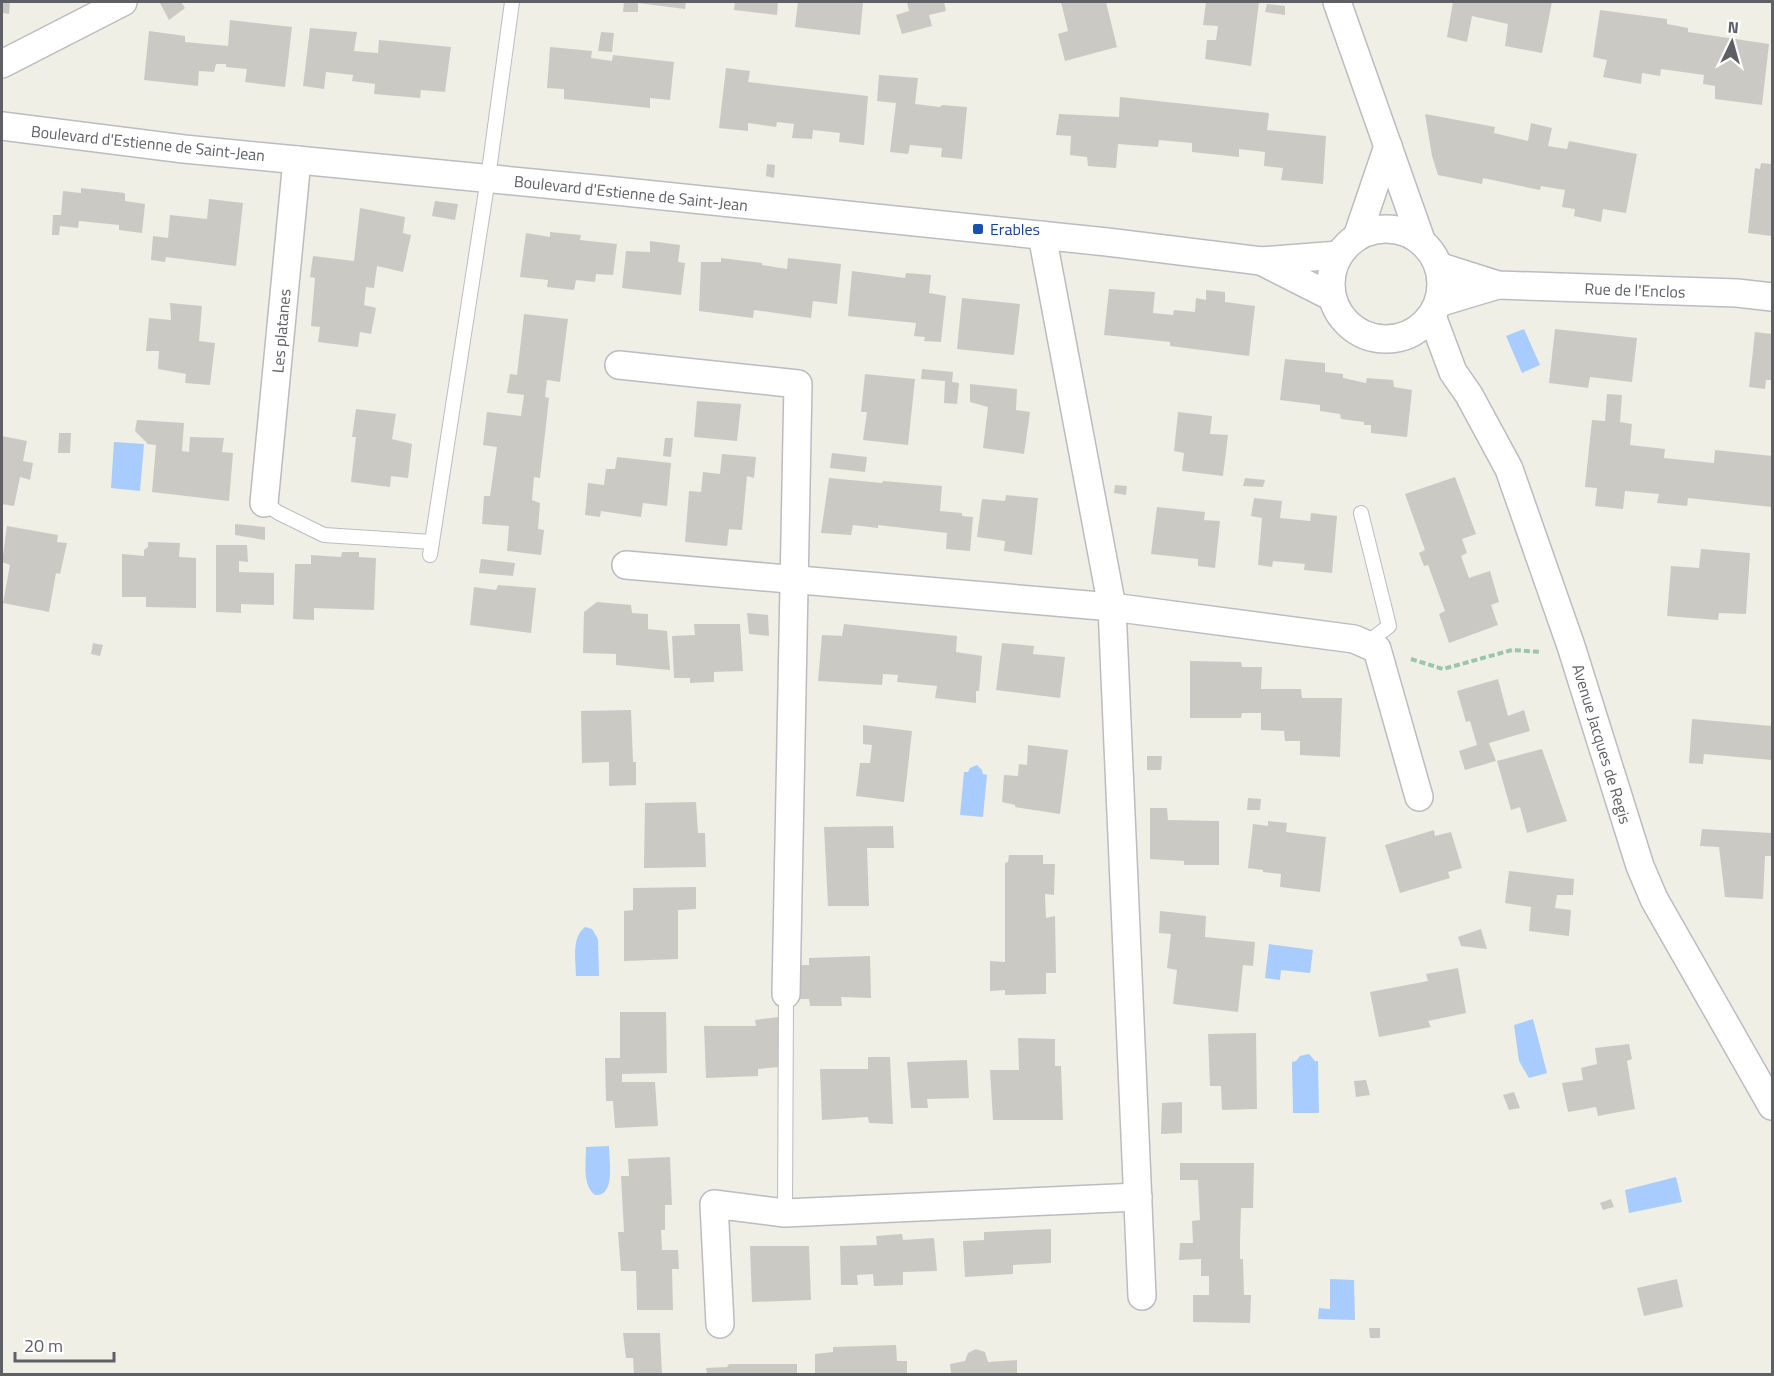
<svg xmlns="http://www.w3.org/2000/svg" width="1774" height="1376" font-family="'Titillium Web',sans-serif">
  <rect width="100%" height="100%" fill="#efefe6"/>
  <g fill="#a8ccfd">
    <polygon points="1524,329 1540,365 1522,373 1506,336"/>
    <polygon points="114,442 144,444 140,491 111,488"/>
    <polygon points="977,765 982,770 983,774 987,775 983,817 960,815 964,772 968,772 970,768"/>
    <path d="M585,927l7,2 6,10 1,37h-23c0,-16 -5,-38 9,-49z"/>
    <polygon points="1269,944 1313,950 1310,973 1281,970 1280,980 1265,978"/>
    <polygon points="1533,1019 1547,1073 1529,1078 1519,1061 1514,1025"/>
    <polygon points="1309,1054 1315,1061 1318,1061 1319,1113 1293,1113 1292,1062 1296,1061 1300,1056"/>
    <path d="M609,1146c0,14 7,51 -14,49 -13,-10 -9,-33 -9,-48z"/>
    <polygon points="1676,1177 1682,1202 1629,1213 1625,1190"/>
    <polygon points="1330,1279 1354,1280 1355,1320 1318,1319 1319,1308 1330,1309"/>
  </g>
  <g fill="#cbc9c3">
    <polygon points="2,2 10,2 9,14 2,13"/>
    <polygon points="163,2 181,2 185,8 169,20 160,3"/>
    <polygon points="624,2 686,2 685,9 638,3 638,12 623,12"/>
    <polygon points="735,2 778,2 777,15 734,10"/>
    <polygon points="798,2 863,2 860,35 795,27"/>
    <polygon points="907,2 944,2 946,11 929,15 932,26 902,34 896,15 909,11"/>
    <polygon points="1061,2 1106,2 1117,47 1065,61 1058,34 1068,31"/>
    <polygon points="1206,2 1259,2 1251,66 1205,59 1207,40 1216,40 1218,26 1203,25"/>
    <polygon points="1453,2 1552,2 1542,53 1505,46 1508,24 1472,16 1467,42 1447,37"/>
    <polygon points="1267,4 1285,6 1285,15 1265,12"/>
    <polygon points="1600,10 1667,19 1667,24 1688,28 1688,32 1769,44 1762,105 1715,99 1715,86 1703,84 1704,75 1661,69 1660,76 1642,73 1641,84 1603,77 1607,60 1593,57"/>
    <polygon points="230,20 292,27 285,87 245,82 247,69 226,67 226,64 216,64 214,72 199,71 198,86 144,80 149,31 185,36 185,42 228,46"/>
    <polygon points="310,28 357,32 354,51 378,53 379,40 451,47 445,92 421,90 420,98 374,94 375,84 352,81 353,75 326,72 324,89 303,86"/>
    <polygon points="601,32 614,33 612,52 598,51"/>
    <polygon points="550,47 592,51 591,58 612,61 613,55 674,62 670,100 650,98 650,108 564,99 564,89 547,88"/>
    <polygon points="726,68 750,71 748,82 868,96 864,145 839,142 840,133 813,130 812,139 792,138 794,124 777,122 776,127 748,123 748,131 719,128"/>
    <polygon points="879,75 918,78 915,104 940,107 942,105 967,107 962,159 941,157 942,148 910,145 908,154 890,152 896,103 877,101"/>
    <polygon points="1120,97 1269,113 1267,130 1326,136 1323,184 1281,180 1283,168 1264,166 1265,152 1239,149 1239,157 1192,152 1192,143 1159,140 1158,147 1118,144 1116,168 1088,166 1087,157 1070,155 1071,136 1056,135 1059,114 1119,117"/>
    <polygon points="1425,114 1495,127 1494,133 1528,141 1531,123 1552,128 1548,146 1567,149 1569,141 1637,154 1626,213 1603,209 1601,222 1574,216 1575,209 1562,207 1565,190 1541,186 1540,190 1483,178 1482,184 1438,175 1432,156"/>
    <polygon points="1761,163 1772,164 1772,236 1748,233 1755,168 1760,169"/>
    <polygon points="767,164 775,165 774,178 766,176"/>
    <polygon points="81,188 125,193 125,201 145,204 142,233 119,230 119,225 79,221 78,228 60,226 59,235 52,235 53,215 61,215 63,191 81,193"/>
    <polygon points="209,199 243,203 236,266 166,257 165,262 151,260 153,236 168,238 170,215 207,219"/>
    <polygon points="435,201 458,204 455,220 432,216"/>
    <polygon points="360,208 405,217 403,233 411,235 403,272 377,266 374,288 366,287 364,305 376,308 371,334 360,332 358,347 318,342 320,327 311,326 315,278 310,277 313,256 354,261"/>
    <polygon points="550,232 581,235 580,240 617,244 613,275 596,274 595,282 576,280 574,290 547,287 548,280 520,277 526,233 550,237"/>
    <polygon points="650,241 680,245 678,262 685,263 681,295 622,288 626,251 650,252"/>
    <polygon points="721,258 762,263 762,265 787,269 788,258 841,264 837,304 813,301 811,318 754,310 753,318 699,311 701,262 721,262"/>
    <polygon points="852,271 905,278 906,273 931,275 929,293 946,296 941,342 924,341 925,337 914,336 916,323 848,316"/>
    <polygon points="1109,289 1155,292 1153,313 1173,315 1174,310 1195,312 1196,298 1206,300 1206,290 1225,292 1225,302 1255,306 1249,356 1170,346 1170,342 1104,335"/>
    <polygon points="962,298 1020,304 1014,355 957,349"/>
    <polygon points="170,303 202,306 199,341 215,343 210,385 185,383 186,374 158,369 159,351 146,351 149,318 171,320"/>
    <polygon points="524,314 568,319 560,382 547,380 545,397 549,398 540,478 534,477 532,500 540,503 538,529 544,530 541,555 507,551 509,526 482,524 484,496 490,496 497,447 483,445 487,412 521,416 524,395 507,393 510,374 517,375"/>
    <polygon points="1555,329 1637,338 1632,382 1590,377 1588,388 1549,383"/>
    <polygon points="1755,332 1772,334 1772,380 1766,380 1765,389 1749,387"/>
    <polygon points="1285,359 1325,363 1325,372 1343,374 1343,378 1366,383 1367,378 1393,380 1394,387 1412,390 1407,437 1371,433 1371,425 1364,425 1364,422 1341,419 1340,414 1320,411 1320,405 1280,400"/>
    <polygon points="922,369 953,372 952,382 959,383 957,404 944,403 945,381 921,379"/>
    <polygon points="865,374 915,379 908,445 863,440 867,412 861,412"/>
    <polygon points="970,384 1017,389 1016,410 1030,412 1024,454 983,448 988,407 970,402"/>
    <polygon points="1607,394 1622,395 1620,422 1632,424 1630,445 1665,449 1664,458 1714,463 1715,450 1772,456 1772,507 1688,498 1687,506 1657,503 1659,494 1625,491 1623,509 1595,506 1597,488 1585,487 1592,420 1605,421"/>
    <polygon points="697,401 741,404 737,441 694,437"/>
    <polygon points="356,409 396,414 392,439 412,444 408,478 391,476 390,487 351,482 356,437 352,437"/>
    <polygon points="1178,412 1212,416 1210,434 1228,435 1223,476 1182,471 1184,453 1174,451"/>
    <polygon points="137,420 184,423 182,451 189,452 190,437 224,438 222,452 233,453 229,501 152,492 156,445 148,444 135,431"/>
    <polygon points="59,433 71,433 70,453 58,453"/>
    <polygon points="2,436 27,441 23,461 33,463 30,480 20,477 14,506 2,504"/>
    <polygon points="665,438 673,438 671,457 663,456"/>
    <polygon points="832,453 867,457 865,472 830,468"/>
    <polygon points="722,454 756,457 754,478 747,476 742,530 729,529 727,546 685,542 689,491 701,492 703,472 720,474"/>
    <polygon points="617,457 671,463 667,506 643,503 641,517 601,511 600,517 585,515 588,483 604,485 606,469 615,469"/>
    <polygon points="1455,477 1476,534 1462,539 1467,553 1461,556 1469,578 1490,571 1499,602 1491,605 1498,625 1449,643 1439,614 1445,611 1428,565 1424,566 1419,553 1425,550 1405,494"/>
    <polygon points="829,478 882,483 883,481 942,486 940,511 962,513 962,516 973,517 970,551 946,549 947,533 878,525 878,528 853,525 851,535 821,533"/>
    <polygon points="1245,478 1265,480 1263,487 1243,486"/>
    <polygon points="1115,485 1127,486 1126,495 1114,493"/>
    <polygon points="1006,495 1038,498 1032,555 1004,551 1005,541 977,537 982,499 1005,501"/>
    <polygon points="1254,498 1282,501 1280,518 1310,521 1311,513 1337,516 1332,573 1304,570 1305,564 1273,561 1272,567 1258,565 1262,518 1251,516"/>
    <polygon points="1157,507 1205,512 1204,520 1220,521 1215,568 1198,566 1198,559 1151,554"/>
    <polygon points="235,524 265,527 265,540 235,535"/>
    <polygon points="7,526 58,535 57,542 67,543 60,574 56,573 49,612 3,603 10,565 2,562"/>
    <polygon points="148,542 180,543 179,557 196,558 196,608 146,607 146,597 122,597 122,554 144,556 144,550 148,547"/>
    <polygon points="216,545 247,545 248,562 239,561 239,572 274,573 274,605 241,604 241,613 216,612"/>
    <polygon points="1701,549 1750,553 1746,614 1719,613 1718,620 1667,616 1671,566 1699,568"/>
    <polygon points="342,552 359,552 359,557 376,558 374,610 314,608 314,620 293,619 295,564 311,564 311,555 341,557"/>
    <polygon points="481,559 515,563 513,576 479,573"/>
    <polygon points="498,585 536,588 531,633 470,625 474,587 496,590"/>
    <polygon points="597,602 631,605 632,613 648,614 648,629 667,631 670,670 616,665 616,654 583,653 584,612"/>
    <polygon points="747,613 768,615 769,636 749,634"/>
    <polygon points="694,624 740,624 743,671 714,672 714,682 690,683 690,678 674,678 672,636 695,635"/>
    <polygon points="844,624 957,636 956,652 982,656 979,691 976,691 976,703 935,698 937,686 897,682 898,675 883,674 882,685 818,681 822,635 842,636"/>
    <polygon points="93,643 103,645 100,656 91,654"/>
    <polygon points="1002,643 1034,646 1033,654 1065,657 1060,698 996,690"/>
    <polygon points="1190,661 1241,662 1242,667 1262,667 1261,689 1301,689 1302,698 1342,698 1340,757 1300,755 1300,741 1285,741 1284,731 1261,730 1261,713 1242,713 1241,718 1190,718"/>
    <polygon points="1498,679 1508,716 1524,710 1530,731 1489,743 1496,761 1465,770 1459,751 1477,745 1470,721 1466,722 1457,691"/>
    <polygon points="631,710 633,762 636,762 636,785 609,786 609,762 582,763 581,711"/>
    <polygon points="1692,719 1772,726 1772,760 1704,754 1703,764 1689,763"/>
    <polygon points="863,725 912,731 904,802 856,796 860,763 870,763 872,745 863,744"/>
    <polygon points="1028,745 1068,750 1060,814 1015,807 1015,805 1002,802 1004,775 1018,776 1019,764 1027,765"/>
    <polygon points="1542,749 1567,821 1527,833 1520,807 1511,810 1497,761"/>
    <polygon points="1147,756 1162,756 1161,770 1147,770"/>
    <polygon points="1248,798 1261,799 1260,810 1247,810"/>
    <polygon points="696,802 698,833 705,833 706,867 644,868 645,803"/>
    <polygon points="1150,808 1167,808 1168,820 1219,821 1219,865 1184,865 1184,861 1150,859"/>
    <polygon points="1268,821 1287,823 1286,832 1326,837 1320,892 1280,887 1281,874 1263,872 1263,870 1248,868 1253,824 1268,826"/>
    <polygon points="893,826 894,848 867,848 869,906 828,906 824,827"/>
    <polygon points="1702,829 1772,833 1772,856 1765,856 1763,899 1725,897 1719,847 1700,846"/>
    <polygon points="1434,830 1435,836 1451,832 1462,868 1448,872 1450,878 1400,893 1385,845"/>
    <polygon points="1009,855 1043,855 1043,864 1055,864 1054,895 1045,894 1046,918 1055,916 1056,973 1046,973 1046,994 1005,995 1005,990 990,991 990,961 1005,962 1005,863 1008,862"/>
    <polygon points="1509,871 1574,879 1573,895 1557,895 1555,908 1571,910 1569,936 1529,931 1531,907 1505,903"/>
    <polygon points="696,887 696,909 678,910 678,959 624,961 624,911 633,910 633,888"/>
    <polygon points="1160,911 1206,916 1205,937 1255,942 1253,966 1243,965 1238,1012 1173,1004 1177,970 1167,968 1171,934 1159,933"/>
    <polygon points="1481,929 1487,949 1461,946 1458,937"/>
    <polygon points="870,956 871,998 841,997 842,1006 810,1006 809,999 790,999 789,965 809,965 809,958"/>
    <polygon points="1458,968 1466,1013 1428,1021 1431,1027 1379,1037 1370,992 1428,981 1426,974"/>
    <polygon points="620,1012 666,1012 667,1073 622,1074 622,1082 655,1082 658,1126 615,1128 613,1101 606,1101 605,1058 620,1058"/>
    <polygon points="778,1017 779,1067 758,1069 758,1076 706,1078 704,1026 756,1026 755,1020"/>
    <polygon points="1256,1033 1257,1109 1222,1110 1221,1086 1210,1086 1208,1034"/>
    <polygon points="1018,1038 1055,1039 1055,1066 1061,1066 1063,1120 993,1120 990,1070 1019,1070"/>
    <polygon points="1629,1044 1632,1059 1627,1061 1635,1109 1598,1116 1596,1107 1568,1112 1562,1083 1583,1080 1581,1068 1597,1064 1595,1048"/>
    <polygon points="868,1057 890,1057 893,1124 869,1123 868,1117 822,1120 820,1069 868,1069"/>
    <polygon points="967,1060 969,1098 927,1099 928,1108 911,1108 907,1062"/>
    <polygon points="1366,1080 1370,1095 1356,1097 1354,1081"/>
    <polygon points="1514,1092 1520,1108 1509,1110 1503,1095"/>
    <polygon points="1182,1102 1182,1133 1161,1134 1162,1103"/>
    <polygon points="670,1157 672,1205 665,1205 665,1230 661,1230 662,1250 678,1250 679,1269 672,1269 673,1310 637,1310 636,1271 621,1271 618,1232 624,1232 621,1176 629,1176 628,1159"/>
    <polygon points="1180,1163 1254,1163 1253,1208 1241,1208 1240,1242 1240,1259 1243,1259 1244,1295 1251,1295 1250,1323 1193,1322 1193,1295 1209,1295 1209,1276 1201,1276 1201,1259 1179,1260 1180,1243 1193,1243 1192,1221 1200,1220 1198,1180 1180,1180"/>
    <polygon points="1611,1199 1614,1207 1603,1210 1600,1203"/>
    <polygon points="1051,1229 1051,1263 1013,1265 1013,1274 965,1277 963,1241 984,1240 984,1232"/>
    <polygon points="902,1234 903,1240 934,1238 937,1271 903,1272 903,1285 874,1286 873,1274 857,1275 858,1285 841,1285 840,1246 877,1245 876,1236"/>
    <polygon points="750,1246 809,1246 811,1300 752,1302"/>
    <polygon points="1677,1279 1683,1307 1644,1316 1637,1288"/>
    <polygon points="1369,1328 1380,1328 1380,1338 1370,1338"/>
    <polygon points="623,1333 660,1333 662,1374 634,1374 633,1358 626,1358"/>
    <polygon points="896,1345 897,1361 907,1361 907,1374 815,1374 815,1354 833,1352 833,1347"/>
    <polygon points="976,1349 985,1352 988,1362 1017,1360 1017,1374 951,1374 950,1364 965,1361 968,1353"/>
    <polygon points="729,1364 797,1364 797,1374 707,1374 706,1368 727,1367"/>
  </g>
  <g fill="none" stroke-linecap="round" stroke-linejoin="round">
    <g stroke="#bbbcc1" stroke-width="16">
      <g id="lane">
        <polyline points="264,503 279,513 324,535 432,542"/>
        <polyline points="1361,513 1389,626 1366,644"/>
        <polyline points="430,555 488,178 512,2"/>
        <polyline points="785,1213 786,994"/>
      </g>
    </g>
    <g stroke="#bbbcc1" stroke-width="30">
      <g id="street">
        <polyline points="1337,2 1421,240"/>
        <polyline points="2,64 123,2"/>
        <polyline points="2,126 184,149 606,190 1107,242 1245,259 1261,261 1339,255"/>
        <circle cx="1386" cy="284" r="55"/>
        <polyline points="1042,235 1112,607 1142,1296"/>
        <polyline points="1357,237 1388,146"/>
        <polyline points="1261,261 1332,297"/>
        <polyline points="1438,266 1498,285 1737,293 1772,297"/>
        <polyline points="1438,303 1498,285"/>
        <polyline points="1432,316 1453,372 1469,395 1509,469 1571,646 1640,866 1654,899 1772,1106"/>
        <polyline points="619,365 798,384 786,994"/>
        <polyline points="264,503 297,160"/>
        <polyline points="626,565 1112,607 1354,639 1377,649 1419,797"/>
        <polyline points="720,1324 714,1204 785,1213 1138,1197"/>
      </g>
    </g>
    <polyline stroke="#9bc5ad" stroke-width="4" stroke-dasharray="6 3" stroke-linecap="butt" points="1411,659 1443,669 1512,650 1541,652"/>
    <use href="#lane" stroke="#fff" stroke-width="14"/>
    <use href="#street" stroke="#fff" stroke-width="27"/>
  </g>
  <rect fill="#1a4fb4" stroke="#fff" stroke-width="2" x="972" y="223" width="12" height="12" rx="3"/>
  <g text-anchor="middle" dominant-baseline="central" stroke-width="6" stroke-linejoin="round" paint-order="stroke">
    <g font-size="16" fill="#5e6066" stroke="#fff">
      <text transform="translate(148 143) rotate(6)">Boulevard d'Estienne de Saint-Jean</text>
      <text transform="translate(631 193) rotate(6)">Boulevard d'Estienne de Saint-Jean</text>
      <text transform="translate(1635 290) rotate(2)">Rue de l'Enclos</text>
      <text transform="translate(281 331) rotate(-85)">Les platanes</text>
      <text transform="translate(1602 744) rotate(73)">Avenue Jacques de Regis</text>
    </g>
    <g font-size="16" fill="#164399" stroke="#fff" text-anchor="start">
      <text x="990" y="229">Erables</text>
    </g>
  </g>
  <rect width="1774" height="1376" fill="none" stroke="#5e6066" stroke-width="6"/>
  <g transform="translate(1732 42) rotate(5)" stroke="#ffffff" stroke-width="4.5" paint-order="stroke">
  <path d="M0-4.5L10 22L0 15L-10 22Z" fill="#5e6066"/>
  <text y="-9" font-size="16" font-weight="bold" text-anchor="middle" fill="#5e6066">N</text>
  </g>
  <path d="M15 1352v9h99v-9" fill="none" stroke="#5e6066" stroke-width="3"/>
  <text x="24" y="1352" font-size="18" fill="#5e6066" stroke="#ffffff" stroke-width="4.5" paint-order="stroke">20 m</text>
</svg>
